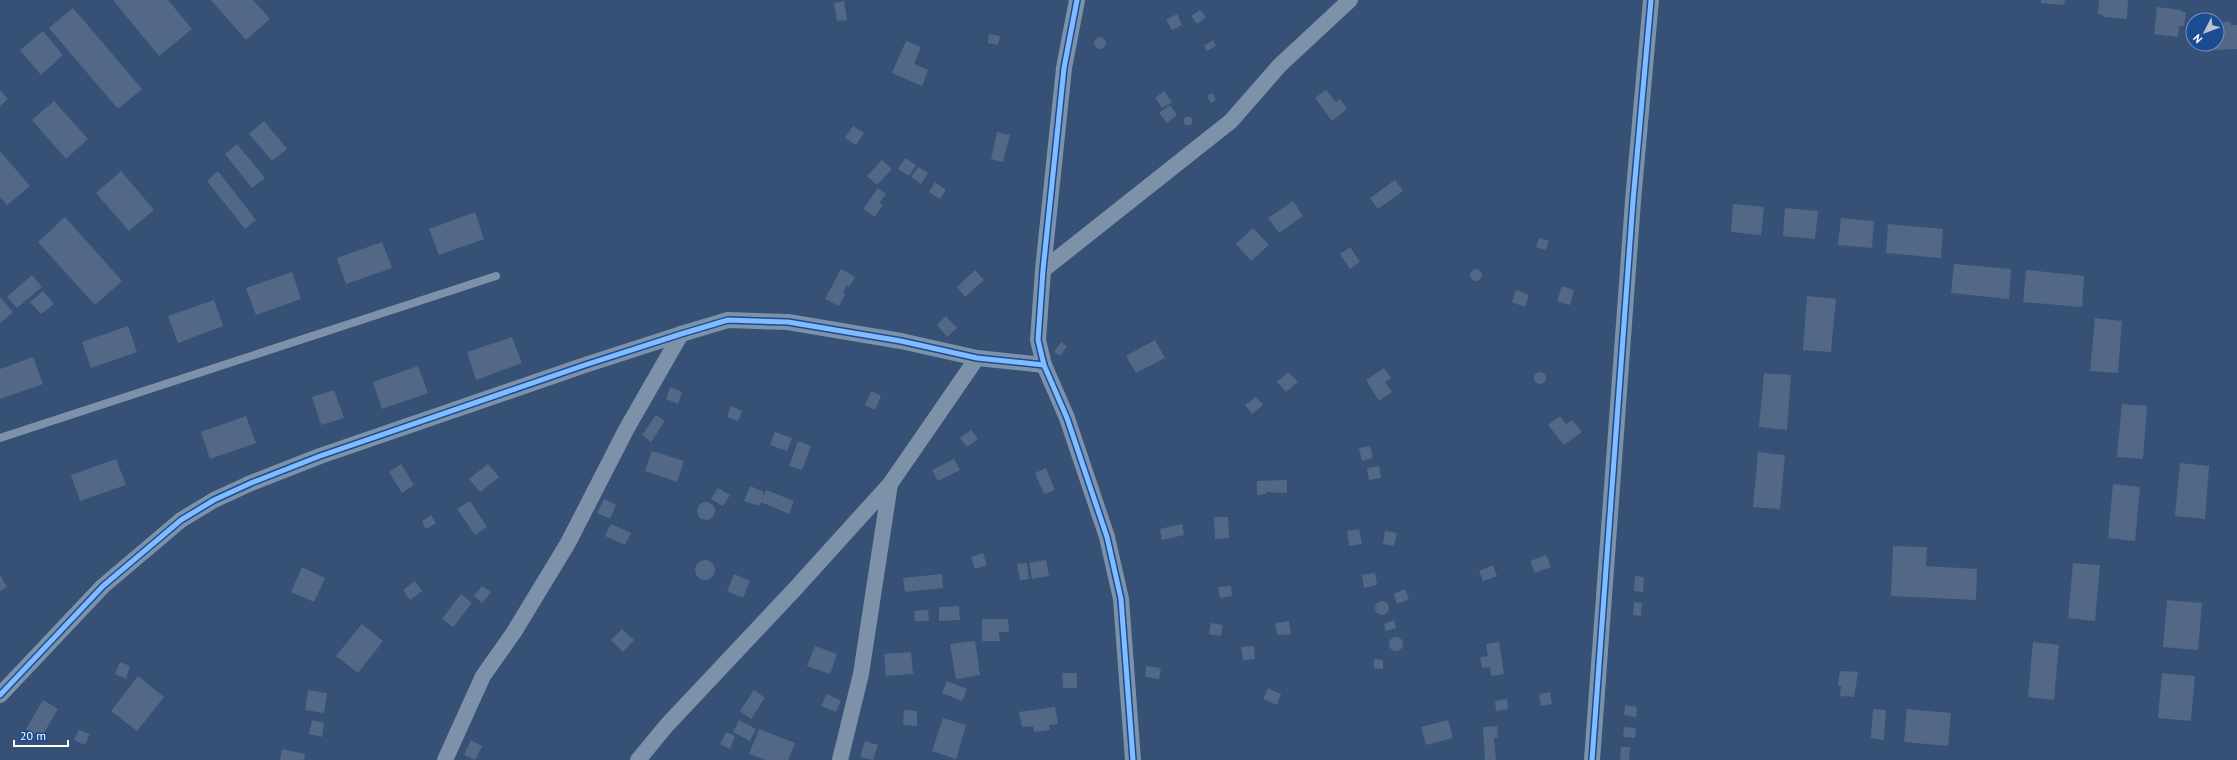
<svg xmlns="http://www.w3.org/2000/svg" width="2237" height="760" font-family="'PT Sans',sans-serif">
  <rect width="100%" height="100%" fill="#365076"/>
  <g fill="#536886">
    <polygon points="113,0 168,0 192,29 159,56"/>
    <polygon points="211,0 253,0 270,19 246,40"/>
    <polygon points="2041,0 2065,0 2064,5 2041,3"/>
    <polygon points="2099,0 2128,0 2127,19 2103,17 2103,15 2098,14"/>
    <polygon points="844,1 847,20 837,21 834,3"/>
    <polygon points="2157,7 2181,10 2181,12 2186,12 2184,26 2179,26 2178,37 2154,34"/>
    <polygon points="73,8 142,89 118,109 49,28"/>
    <polygon points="1200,10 1206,17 1197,24 1191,16"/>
    <polygon points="1177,14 1182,25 1172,30 1166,20"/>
    <polygon points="2223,22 2231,22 2231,25 2237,25 2237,49 2215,50 2217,26 2224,26"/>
    <polygon points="43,31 63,55 41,75 20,50"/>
    <polygon points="989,34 1000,36 998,45 988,43"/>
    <circle cx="1100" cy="43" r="6"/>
    <polygon points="1213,40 1216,46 1207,51 1204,46"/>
    <polygon points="906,41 921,47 914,64 928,70 922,86 892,73"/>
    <polygon points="0,90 8,99 0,106"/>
    <polygon points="1326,90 1336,102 1340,99 1347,109 1332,121 1315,98"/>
    <polygon points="1164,91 1172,102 1162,108 1155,98"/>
    <polygon points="1212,93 1216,100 1211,103 1207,96"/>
    <polygon points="54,101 88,139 66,159 32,120"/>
    <polygon points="1170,105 1177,115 1167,123 1159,113"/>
    <circle cx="1188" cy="121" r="4.5"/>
    <polygon points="264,121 287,149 272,161 249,134"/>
    <polygon points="853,126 864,133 856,145 845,138"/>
    <polygon points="997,132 1010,135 1003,162 991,159"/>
    <polygon points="237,144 265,178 252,188 225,154"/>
    <polygon points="0,151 30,186 7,205 0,197"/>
    <polygon points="905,158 916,165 909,176 898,169"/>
    <polygon points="882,160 892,169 877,185 867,176"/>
    <polygon points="918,167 928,173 921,184 911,177"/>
    <polygon points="121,171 154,210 129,231 96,193"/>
    <polygon points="218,171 256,220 245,229 207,181"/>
    <polygon points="1395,180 1403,191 1378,209 1370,198"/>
    <polygon points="935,182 946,190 940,199 929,192"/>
    <polygon points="878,188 886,194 879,203 883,205 875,217 863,209"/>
    <polygon points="1293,201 1303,216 1279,233 1268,218"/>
    <polygon points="1733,204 1764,207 1761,235 1731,232"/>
    <polygon points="1785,208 1818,211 1815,239 1783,236"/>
    <polygon points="475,212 484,239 439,255 429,229"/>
    <polygon points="65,217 122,281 95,305 38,242"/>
    <polygon points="1841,218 1874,221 1872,248 1838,245"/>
    <polygon points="1888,224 1943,229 1941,258 1886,253"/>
    <polygon points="1253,228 1269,245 1251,261 1236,244"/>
    <polygon points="1539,238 1549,241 1546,250 1536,247"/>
    <polygon points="382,242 392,268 346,284 337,258"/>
    <polygon points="1350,247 1360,262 1350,269 1340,254"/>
    <polygon points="1954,264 2011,269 2009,299 1951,293"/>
    <circle cx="1476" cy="275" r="6"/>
    <polygon points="841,269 855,277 849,287 847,285 843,293 845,294 839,306 825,299"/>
    <polygon points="975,270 984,280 965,297 957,287"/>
    <polygon points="2026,270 2084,276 2082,307 2023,302"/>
    <polygon points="292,272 301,299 256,315 246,288"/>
    <polygon points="32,275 42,287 17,308 7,297"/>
    <polygon points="1562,286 1574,290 1570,305 1557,301"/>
    <polygon points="1516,290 1529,295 1525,307 1512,302"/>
    <polygon points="43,291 54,304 41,314 30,302"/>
    <polygon points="1807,296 1836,299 1831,352 1803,350"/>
    <polygon points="0,297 13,312 0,323"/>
    <polygon points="214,300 223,326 178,343 168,316"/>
    <polygon points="946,316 957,328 947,337 937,325"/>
    <polygon points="2095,318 2122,321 2118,373 2090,371"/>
    <polygon points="128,326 137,352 91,368 82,342"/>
    <polygon points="512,337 522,363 476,380 467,352"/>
    <polygon points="1155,340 1165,358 1136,373 1126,356"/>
    <polygon points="1061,342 1067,346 1060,356 1054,352"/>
    <polygon points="33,357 43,384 0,399 0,369"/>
    <polygon points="418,366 428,393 382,409 373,382"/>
    <polygon points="1384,368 1391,378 1385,382 1392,392 1379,401 1366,380"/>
    <circle cx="1540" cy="378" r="6"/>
    <polygon points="1288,372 1298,382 1286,392 1277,382"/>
    <polygon points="1764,373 1791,375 1787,430 1759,427"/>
    <polygon points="670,387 682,392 678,404 666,399"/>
    <polygon points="334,390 344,418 321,425 312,397"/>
    <polygon points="871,391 881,396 875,410 865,405"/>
    <polygon points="1256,397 1263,405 1252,414 1245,405"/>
    <polygon points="2122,404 2147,406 2143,459 2117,457"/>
    <polygon points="731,406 742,411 738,421 727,417"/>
    <polygon points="656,415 665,421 651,442 642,435"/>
    <polygon points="246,416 256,443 210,459 201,432"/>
    <polygon points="1560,416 1566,424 1572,420 1582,432 1564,445 1548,425"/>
    <polygon points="971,430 978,439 967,447 960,438"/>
    <polygon points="775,432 792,438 787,451 770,445"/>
    <polygon points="798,441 811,446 802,470 789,466"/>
    <polygon points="1370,446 1373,458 1362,461 1359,448"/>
    <polygon points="652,451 684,461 677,482 645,471"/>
    <polygon points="1758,452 1785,455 1780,509 1753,507"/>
    <polygon points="116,459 126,485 80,501 71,475"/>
    <polygon points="954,459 960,470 938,481 932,470"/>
    <polygon points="2180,463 2209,466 2205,519 2175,516"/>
    <polygon points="401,464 414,485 402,493 389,472"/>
    <polygon points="488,464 499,477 480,492 469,479"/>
    <polygon points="1379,466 1381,478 1369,480 1367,468"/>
    <polygon points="1046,468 1055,490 1044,494 1035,473"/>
    <polygon points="1287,480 1287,493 1266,492 1266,494 1257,495 1257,481"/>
    <polygon points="2113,484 2140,487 2135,541 2108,538"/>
    <polygon points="750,486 764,492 762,500 766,490 794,501 789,514 761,502 759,506 744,501"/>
    <polygon points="718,488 730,495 723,506 711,499"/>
    <polygon points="604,499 616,505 610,519 597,513"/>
    <polygon points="470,501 487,527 475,535 457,509"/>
    <circle cx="706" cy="511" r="9"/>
    <polygon points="431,515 436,523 426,529 422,521"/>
    <polygon points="1214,517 1228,517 1229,538 1215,539"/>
    <polygon points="611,524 631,533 625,545 605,536"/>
    <polygon points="1182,524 1184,535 1162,540 1160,529"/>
    <polygon points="1359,529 1362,544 1349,546 1347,531"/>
    <polygon points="1385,531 1397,533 1394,546 1383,544"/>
    <polygon points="1893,546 1927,547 1926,566 1977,569 1976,600 1891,596"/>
    <polygon points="983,553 987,565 975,569 971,557"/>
    <polygon points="1546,555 1551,567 1535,573 1530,561"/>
    <circle cx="705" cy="570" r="10"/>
    <polygon points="1046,560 1049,576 1032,579 1029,563"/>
    <polygon points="1027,563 1029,579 1020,580 1017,564"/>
    <polygon points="2073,563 2100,565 2095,621 2068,618"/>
    <polygon points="1493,565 1497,576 1483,581 1479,571"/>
    <polygon points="302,567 325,578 314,602 291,592"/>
    <polygon points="1375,573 1377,585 1364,588 1362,575"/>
    <polygon points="734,574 750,581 743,598 727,591"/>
    <polygon points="942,574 943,588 905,592 903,578"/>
    <polygon points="0,575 7,587 0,591"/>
    <polygon points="1635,576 1644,577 1643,592 1634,591"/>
    <polygon points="415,581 422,591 410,600 403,590"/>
    <polygon points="482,586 491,592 482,603 474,596"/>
    <polygon points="1231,586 1232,596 1220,598 1218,587"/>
    <polygon points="1405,589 1409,599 1397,604 1394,594"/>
    <polygon points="461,594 472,603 453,627 442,619"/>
    <polygon points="2167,600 2202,603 2198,650 2163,647"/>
    <circle cx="1382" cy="608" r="7"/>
    <polygon points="1634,602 1642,603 1641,616 1633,615"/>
    <polygon points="959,606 960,620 939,621 939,607"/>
    <polygon points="928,610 929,621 915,621 914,611"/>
    <polygon points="982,619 1008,619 1009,632 999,632 1000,641 982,641"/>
    <polygon points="1394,620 1396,628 1386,631 1384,624"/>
    <polygon points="1289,621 1291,634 1277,635 1275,623"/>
    <polygon points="1211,623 1223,625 1221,636 1209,634"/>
    <polygon points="362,624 383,641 358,673 336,656"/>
    <polygon points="622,629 634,640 623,652 611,640"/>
    <circle cx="1396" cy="644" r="7"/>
    <polygon points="975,641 980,675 956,679 950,644"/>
    <polygon points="1499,642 1504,674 1491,676 1490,667 1482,668 1480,657 1488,656 1486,644"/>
    <polygon points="2033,642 2059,645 2054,700 2028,697"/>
    <polygon points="815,646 837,654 830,674 807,666"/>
    <polygon points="1254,646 1255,659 1243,660 1241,647"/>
    <polygon points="911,652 913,674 886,676 884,654"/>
    <polygon points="1374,659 1383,660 1383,669 1374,668"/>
    <polygon points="120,662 130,666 126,679 115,674"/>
    <polygon points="1146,666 1161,668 1159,679 1145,677"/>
    <polygon points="1840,671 1858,672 1854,697 1840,696 1841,686 1838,686"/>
    <polygon points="1062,673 1077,673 1077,688 1063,688"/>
    <polygon points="2162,673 2195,676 2191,721 2158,718"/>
    <polygon points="138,676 164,697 137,731 111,711"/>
    <polygon points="947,681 967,689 962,701 942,693"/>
    <polygon points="1268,688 1281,694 1277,705 1263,699"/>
    <polygon points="308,690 327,693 324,713 305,710"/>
    <polygon points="754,690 765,698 751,719 740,711"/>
    <polygon points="1550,692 1552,704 1541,706 1539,694"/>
    <polygon points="827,694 841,701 836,712 821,706"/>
    <polygon points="1507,699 1508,709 1496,711 1495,701"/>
    <polygon points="43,700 58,709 41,738 26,729"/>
    <polygon points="1625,705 1637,707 1636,717 1624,715"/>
    <polygon points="1055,707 1058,724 1049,725 1050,730 1034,732 1033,726 1022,727 1019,712"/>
    <polygon points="1873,709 1886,710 1884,740 1871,738"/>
    <polygon points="1907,709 1951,713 1948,746 1904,742"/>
    <polygon points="904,710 917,711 917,726 903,725"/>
    <polygon points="943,718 966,725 956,759 932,751"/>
    <polygon points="312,720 324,723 322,737 309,734"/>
    <polygon points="739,720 756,729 750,741 733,732"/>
    <polygon points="1448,720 1453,738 1426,745 1421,727"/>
    <polygon points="1497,726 1498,737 1494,738 1496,760 1485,760 1483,727"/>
    <polygon points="1624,727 1636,728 1635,738 1623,737"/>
    <polygon points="759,729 795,743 788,760 766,760 749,754"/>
    <polygon points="79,730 90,734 85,745 74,740"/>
    <polygon points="726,732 735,736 730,749 720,744"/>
    <polygon points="471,740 482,746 475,760 464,755"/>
    <polygon points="865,741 878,745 873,760 860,757"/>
    <polygon points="1621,747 1630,747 1629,760 1620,760"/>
    <polygon points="282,749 305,754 304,760 280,760"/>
  </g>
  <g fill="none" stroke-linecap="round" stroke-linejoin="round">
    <polyline stroke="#7d91a9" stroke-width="8" points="0,438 496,276"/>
    <g stroke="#7d91a9" stroke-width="16">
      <polyline points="1077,0 1064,68 1043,270 1038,340 1044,365 1067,418 1107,537 1121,599 1133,760"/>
      <polyline points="1043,270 1231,121 1280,65 1350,0"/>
      <polyline points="0,695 103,586 181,520 214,500 251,483 320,456 585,365 681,334 728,320 788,322 901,341 977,358 1044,365"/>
      <polyline points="445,760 483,676 514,632 568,543 627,428 681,334"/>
      <polyline points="638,760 667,725 794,590 890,484 977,358"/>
      <polyline points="840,760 861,674 890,484"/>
      <polyline points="1592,760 1633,201 1651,0"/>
    </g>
    <g stroke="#1b4c91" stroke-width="8">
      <g id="cycleway">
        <polyline points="1077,0 1064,68 1043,270 1038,340 1044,365 1067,418 1107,537 1121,599 1133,760"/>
        <polyline points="0,695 103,586 181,520 214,500 251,483 320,456 585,365 681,334 728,320 788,322 901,341 977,358 1044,365"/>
        <polyline points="1592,760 1633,201 1651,0"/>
      </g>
    </g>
    <use href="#cycleway" stroke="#80bcff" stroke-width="5"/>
  </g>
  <g transform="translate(2205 32) rotate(228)"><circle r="19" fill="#1b4c91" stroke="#7694bd"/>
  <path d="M0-3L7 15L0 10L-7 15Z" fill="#b9c2cf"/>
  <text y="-6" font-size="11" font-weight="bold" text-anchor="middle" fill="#ffffff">N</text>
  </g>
  <path d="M14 740v6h54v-6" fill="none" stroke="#ffffff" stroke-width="2"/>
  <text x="20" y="740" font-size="12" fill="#ffffff" stroke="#1b4c91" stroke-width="3" paint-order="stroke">20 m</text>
</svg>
